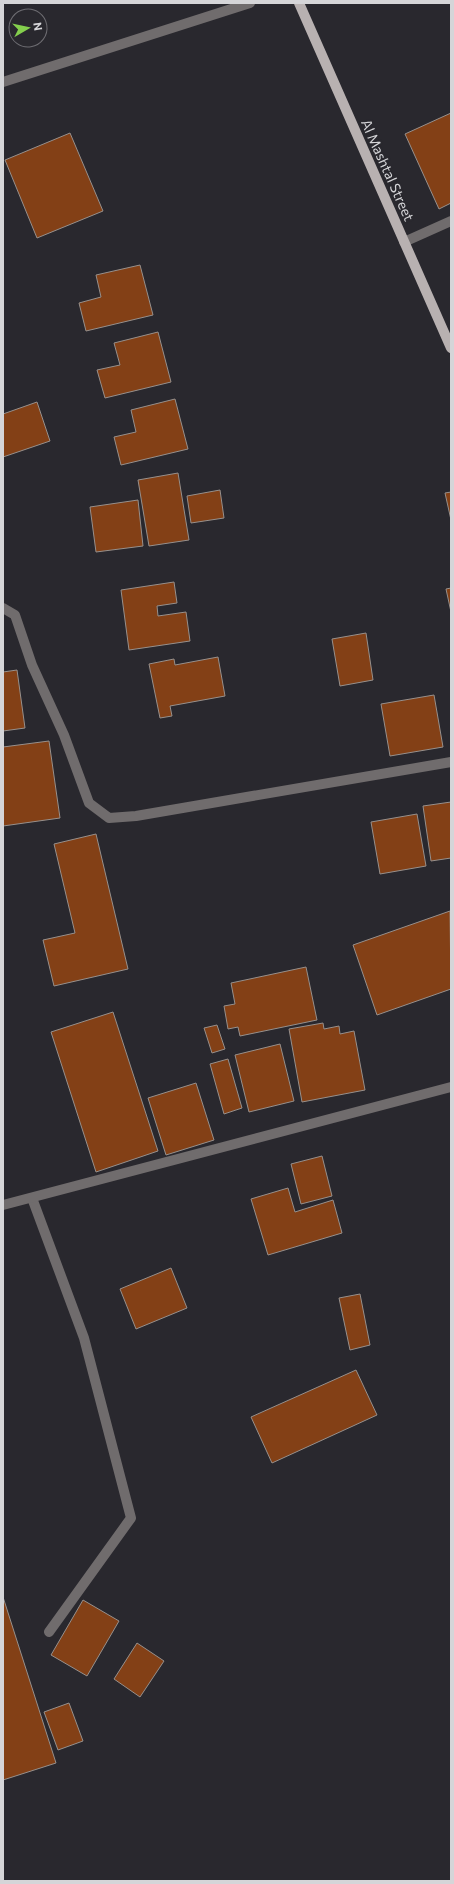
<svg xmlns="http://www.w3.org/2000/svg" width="454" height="1884" font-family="Commissioner,sans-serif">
  <rect width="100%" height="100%" fill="#29282e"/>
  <g fill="#834016" stroke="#97908c">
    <polygon points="451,113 451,203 439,209 405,134"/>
    <polygon points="70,133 103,211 37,238 5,160"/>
    <polygon points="140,265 153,315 86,331 79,303 101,297 96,275"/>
    <polygon points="158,332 171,382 105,398 97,370 120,365 114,343"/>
    <polygon points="175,399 188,449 121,465 114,437 136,432 131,410"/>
    <polygon points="37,402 50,441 3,457 3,414"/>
    <polygon points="178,473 189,540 149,546 138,480"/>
    <polygon points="220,490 224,518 191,523 187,496"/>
    <polygon points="451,492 451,520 445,493"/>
    <polygon points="138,500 143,546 96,552 90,507"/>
    <polygon points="174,582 177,603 157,606 158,616 186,612 190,641 129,650 121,590"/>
    <polygon points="451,588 451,612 446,589"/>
    <polygon points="366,633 373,680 340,686 332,639"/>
    <polygon points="218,657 225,696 170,706 172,716 160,718 149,664 174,659 175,665"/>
    <polygon points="17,670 25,728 3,731 3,672"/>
    <polygon points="434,695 443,747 390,756 381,704"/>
    <polygon points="49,741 60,818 3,826 3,747"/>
    <polygon points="451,802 451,858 431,861 423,806"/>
    <polygon points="417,814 426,866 380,874 371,822"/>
    <polygon points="96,834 128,969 54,986 43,940 75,933 54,844"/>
    <polygon points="450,911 451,989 377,1015 353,945"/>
    <polygon points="306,967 317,1020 240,1036 238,1027 228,1029 224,1006 235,1004 231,983"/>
    <polygon points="113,1012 158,1151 96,1172 51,1032"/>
    <polygon points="323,1023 324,1029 339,1026 340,1034 354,1031 365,1090 302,1102 289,1029"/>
    <polygon points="217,1025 225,1049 212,1053 204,1028"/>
    <polygon points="280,1044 294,1101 249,1112 235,1055"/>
    <polygon points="228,1059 242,1108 224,1114 210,1064"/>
    <polygon points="196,1083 214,1140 166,1155 148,1098"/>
    <polygon points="322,1156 332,1196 301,1204 291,1164"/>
    <polygon points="288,1188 295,1212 333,1200 342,1233 268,1255 251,1199"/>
    <polygon points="171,1268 187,1308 136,1329 120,1289"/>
    <polygon points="360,1294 370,1345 350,1350 339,1298"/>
    <polygon points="356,1370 377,1415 272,1463 251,1417"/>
    <polygon points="3,1597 56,1763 3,1780"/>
    <polygon points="83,1600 119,1621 87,1676 51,1655"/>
    <polygon points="137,1643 164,1661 140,1697 114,1679"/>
    <polygon points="69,1703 83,1741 58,1750 44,1712"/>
  </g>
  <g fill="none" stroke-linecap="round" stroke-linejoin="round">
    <g stroke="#706c6d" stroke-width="10">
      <polyline points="3,82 250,3"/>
      <polyline points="404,242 451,221"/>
      <polyline points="3,608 15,615 32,665 64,735 89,803 109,818 136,816 451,762"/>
      <polyline points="32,1198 84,1338 131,1518 49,1632"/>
      <polyline points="3,1205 451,1087"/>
    </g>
    <polyline stroke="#b8b1b1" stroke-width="10" points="299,3 451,348"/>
  </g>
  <g text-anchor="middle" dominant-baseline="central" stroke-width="4" stroke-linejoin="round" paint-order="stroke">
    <g font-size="14" fill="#d5d5d8" stroke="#29282e">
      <text transform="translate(388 170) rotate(66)">Al Mashtal Street</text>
    </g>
  </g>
  <rect width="454" height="1884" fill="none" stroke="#d5d5d8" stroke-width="8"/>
  <g transform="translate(28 28) rotate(81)"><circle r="19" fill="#29282e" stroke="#6e6d72"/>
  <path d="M0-3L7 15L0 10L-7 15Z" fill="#84cf4d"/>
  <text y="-6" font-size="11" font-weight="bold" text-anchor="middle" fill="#d5d5d8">N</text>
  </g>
</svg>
